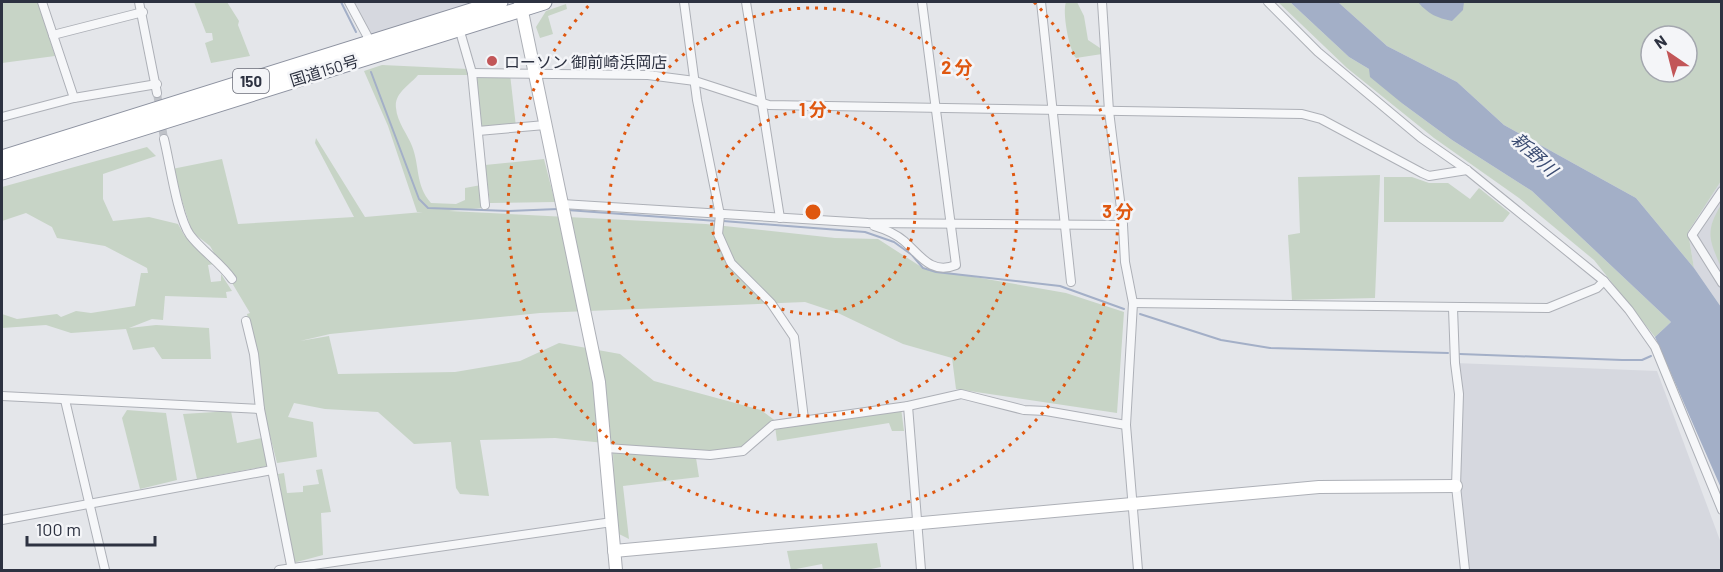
<svg xmlns="http://www.w3.org/2000/svg" width="1723" height="572" font-family="Barlow,'Noto Sans JP',sans-serif">
  <rect width="100%" height="100%" fill="#e4e6ea"/>
  <g fill="#d6d8df">
    <polygon points="351,2 480,2 368,37"/>
    <polygon points="1721,181 1721,307 1694,268 1688,232"/>
    <polygon points="1455,363 1657,371 1721,543 1721,570 1470,570 1455,473"/>
  </g>
  <g fill="#c7d4c6" fill-rule="evenodd">
    <polygon points="2,2 38,2 55,56 2,63"/>
    <polygon points="194,2 227,2 239,21 238,25 250,56 211,63 205,43 213,40 212,33 206,33"/>
    <path d="M1066,2h11l7,14 4,24 12,8 2,6 -26,4c-7,-8 -14,-46 -10,-56z"/>
    <polygon points="1278,2 1290,2 1349,57 1369,69 1403,104 1452,140 1532,191 1671,322 1655,337 1594,260 1519,198 1434,138 1347,68"/>
    <path d="M1338,2h383v179l-33,51 6,36 -58,-70 -132,-73 -47,-43 -70,-36zM1651,36h36v36h-36z"/>
    <polygon points="566,4 567,9 548,16 553,34 540,38 536,27 546,11"/>
    <path d="M382,65l86,4 1,6h-51c-8,10 -24,18 -22,33 1,14 12,27 16,38 8,20 3,39 19,57l25,1 9,-4v-12l16,-3 2,23 -34,3 257,13 129,14 43,1 45,29 143,25 58,19 -7,101 -161,-24 -4,-31 -49,-14 -65,-31 -33,-11 -265,11 -210,21 -30,7 29,-5 9,38 117,-2 65,-11 39,-18 61,11 34,27 107,29 16,12 -42,30 -51,-1 -129,-13 -75,2 9,56 -29,-2 -4,-6 -5,-46 -37,2 -36,-32 -53,-3 -31,-6 -6,14 25,5 4,35 -40,6 -13,-51 -17,-98 3,-1 -40,-67 -18,-14 -20,-63 50,-10 16,65 116,-7 -39,-74 1,-5 49,79 58,-5h-6l-29,-86 -24,-55z"/>
    <polygon points="510,74 516,127 477,128 472,78"/>
    <polygon points="147,147 156,156 103,174 103,199 113,221 149,217 178,224 184,235 214,264 208,265 211,282 221,281 221,274 232,291 226,292 227,298 165,296 163,320 152,319 129,328 156,325 209,328 211,359 162,359 154,347 133,350 126,329 71,333 46,325 2,328 2,314 17,319 57,314 61,317 76,311 91,313 135,306 141,273 148,273 147,268 105,246 57,238 52,227 26,213 2,221 2,187"/>
    <polygon points="544,159 555,202 490,203 485,165"/>
    <polygon points="1380,175 1375,298 1292,300 1288,235 1300,233 1298,177"/>
    <polygon points="1384,177 1412,177 1429,183 1448,183 1470,199 1479,188 1510,213 1503,222 1384,222"/>
    <path d="M1721,205v62c-12,-27 -16,-36 0,-62z"/>
    <polygon points="901,408 904,431 892,431 889,423 777,441 775,426"/>
    <polygon points="127,410 166,413 177,480 140,489 122,418"/>
    <polygon points="231,411 237,443 262,438 267,466 197,479 183,414"/>
    <polygon points="613,453 696,458 699,477 623,486 629,539 619,534 615,520"/>
    <polygon points="322,469 331,512 321,513 323,555 293,563 278,474 284,473 287,493 303,492 303,486 319,484 316,470"/>
    <polygon points="877,543 881,567 866,570 823,570 822,564 791,570 787,551"/>
  </g>
  <g fill="#a3afc7">
    <polygon points="1290,2 1338,2 1387,46 1457,82 1504,125 1636,198 1694,268 1721,307 1721,488 1655,337 1671,322 1532,191 1452,140 1403,104 1370,77 1369,69 1349,57"/>
    <path d="M1418,2h46l-1,8 -11,11c-15,-3 -24,-7 -34,-19z"/>
  </g>
  <g fill="none" stroke-linecap="round" stroke-linejoin="round">
    <g stroke="#a3afc7" stroke-width="2">
      <polyline points="341,2 356,32"/>
      <polyline points="371,72 419,199 428,208 509,211 558,209"/>
      <polyline points="567,210 717,221"/>
      <polyline points="723,221 865,232 894,242 912,255 923,268 936,272 1060,286 1124,309"/>
      <polyline points="1140,314 1221,340 1270,348 1448,353"/>
      <polyline points="1460,354 1622,360 1642,360 1651,356"/>
    </g>
    <polyline stroke="#bfc2c8" stroke-width="8" stroke-dasharray="8 4" stroke-linecap="butt" points="157,93 164,139"/>
    <g stroke="#adb0b7" stroke-width="10">
      <g id="street">
        <polyline points="42,2 74,98"/>
        <polyline points="139,2 157,93"/>
        <polyline points="349,2 371,43"/>
        <polyline points="684,2 697,100 720,215 718,234 731,263 771,303 794,337 804,419"/>
        <polyline points="746,2 780,218"/>
        <polyline points="1041,2 1071,282"/>
        <polyline points="1102,2 1109,111 1123,225 1125,262 1133,303 1126,425 1138,570"/>
        <polyline points="1268,2 1318,52 1421,138 1467,170 1604,281 1629,310 1655,347 1722,510"/>
        <polyline points="459,28 472,73 485,205"/>
        <polyline points="53,35 143,12"/>
        <polyline points="472,73 648,75 695,81 769,105 1302,114 1321,119 1422,173 1429,176 1467,170"/>
        <polyline points="2,117 74,98 157,84"/>
        <polyline points="478,131 545,125"/>
        <path d="M164,139c6,24 13,77 26,96 12,16 30,27 42,44"/>
        <polyline points="1722,191 1692,235 1722,283"/>
        <polyline points="562,204 868,223 1123,225"/>
        <path d="M874,226c10,3 22,8 30,15 16,14 27,34 52,24l-34,-263"/>
        <polyline points="1133,303 1548,308 1597,288 1604,281"/>
        <polyline points="1453,308 1455,363 1459,394 1456,486 1465,570"/>
        <polyline points="246,321 254,354 260,409 292,570"/>
        <polyline points="2,396 260,409"/>
        <polyline points="65,400 105,570"/>
        <polyline points="908,406 921,570"/>
        <polyline points="606,448 710,455 743,451 773,425 908,406 961,394 1024,410 1046,411 1126,425"/>
        <polyline points="2,520 272,470"/>
        <polyline points="279,570 612,522"/>
      </g>
    </g>
    <g stroke="#adb0b7" stroke-width="14">
      <g id="secondary">
        <polyline points="520,2 599,382 616,570"/>
        <polyline points="614,551 1319,487 1456,486"/>
      </g>
    </g>
    <g stroke="#8d92a0" stroke-width="17">
      <g id="highway">
        <polyline points="2,158 500,2"/>
        <polyline points="2,172 544,2"/>
      </g>
    </g>
    <use href="#street" stroke="#f6f7f9" stroke-width="8"/>
    <use href="#secondary" stroke="#fff" stroke-width="12"/>
    <use href="#highway" stroke="#fff" stroke-width="15"/>
  </g>
  <g fill="none" stroke="#df570f" stroke-width="3" stroke-dasharray="3 6">
    <circle cx="813" cy="212" r="102"/>
    <circle cx="813" cy="212" r="204"/>
    <path d="M1034 2A305 305 0 1 1 592 2"/>
  </g>
  <circle fill="#c25658" stroke="#f4f5f8" stroke-width="2" cx="492" cy="61" r="6"/>
  <g text-anchor="middle" dominant-baseline="central" stroke-width="5" stroke-linejoin="round" paint-order="stroke">
    <rect fill="#f4f5f8" stroke="#696c78" stroke-width="1.5" x="233" y="69" width="36" height="24" rx="4.5"/>
    <g font-size="15" font-weight="bold" fill="#2d3241">
      <text x="251" y="81">150</text>
    </g>
    <g font-size="16" fill="#2d3241" stroke="#f4f5f8" text-anchor="start">
      <text x="504" y="61">ローソン 御前崎浜岡店</text>
    </g>
    <g font-size="16" fill="#2d3241" stroke="#f4f5f8">
      <text transform="translate(324 70) rotate(-17)">国道150号</text>
    </g>
    <g font-size="18" font-style="italic" fill="#3b4c72" stroke="#f4f5f8">
      <text transform="translate(1535 154) rotate(43)">新野川</text>
    </g>
  </g>
  <circle cx="813" cy="212" r="9" fill="#df570f" stroke="#f4f5f8" stroke-width="3"/>
  <g font-size="18" text-anchor="middle" font-weight="bold" fill="#df570f" stroke="#f4f5f8" stroke-width="5" stroke-linejoin="round" paint-order="stroke">
    <text x="957" y="74">2 分</text>
    <text x="813" y="116">1 分</text>
    <text x="1118" y="218">3 分</text>
  </g>
  <rect width="1723" height="572" fill="none" stroke="#2d3241" stroke-width="6"/>
  <g transform="translate(1669 54) rotate(325)"><circle r="28" fill="#f4f5f8" stroke="#a4a7af" stroke-width="1.5"/>
  <path d="M0-4.5L10 22L0 15L-10 22Z" fill="#c25658"/>
  <text y="-9" font-size="16" font-weight="bold" text-anchor="middle" fill="#2d3241">N</text>
  </g>
  <path d="M27 536v9h128v-9" fill="none" stroke="#2d3241" stroke-width="3"/>
  <text x="36" y="536" font-size="18" fill="#2d3241" stroke="#f4f5f8" stroke-width="4.5" paint-order="stroke">100 m</text>
</svg>
